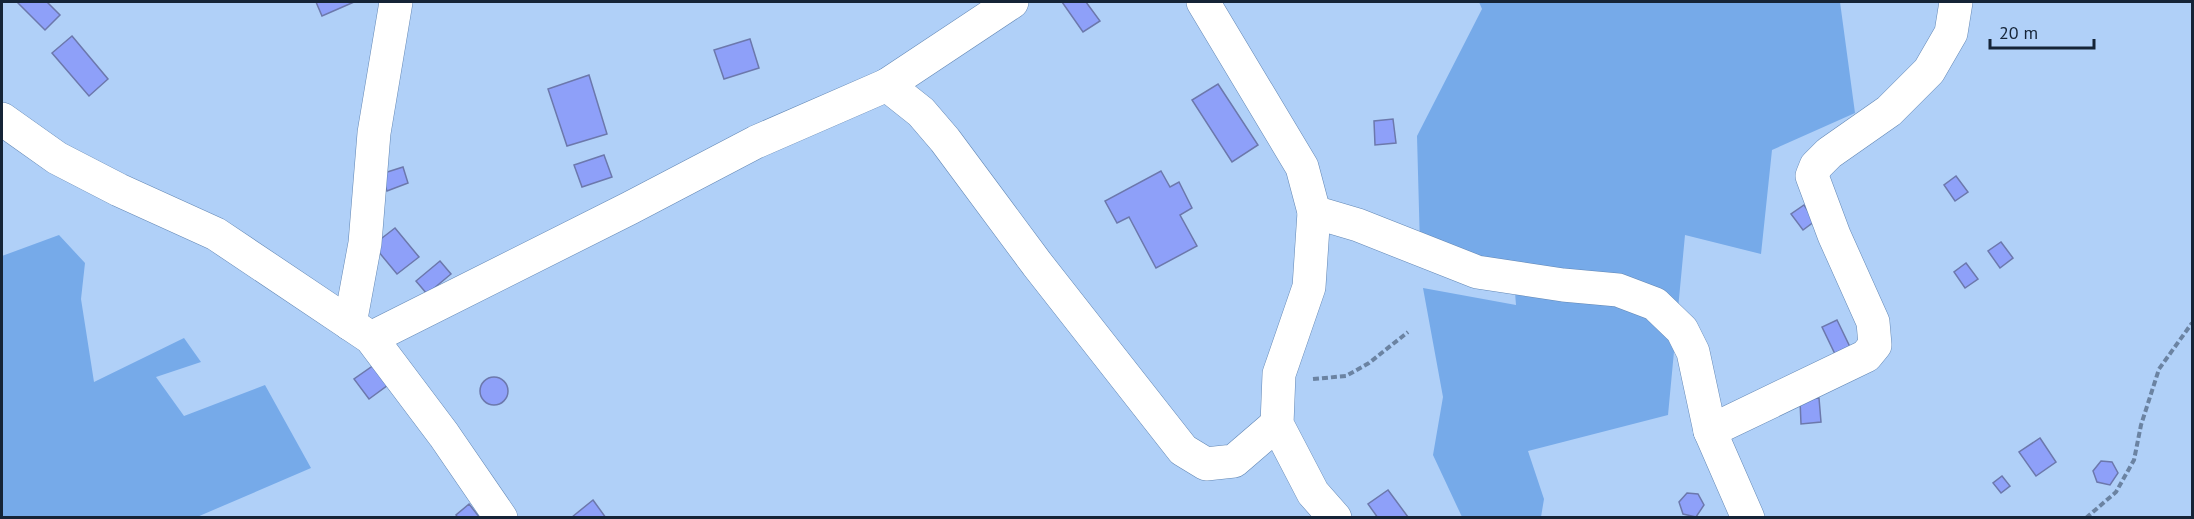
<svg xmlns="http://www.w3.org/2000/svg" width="2194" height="519" font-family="'PT Sans',sans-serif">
  <rect width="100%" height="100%" fill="#b0d0f8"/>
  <g fill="#76aae9">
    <polygon points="1479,2 1840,2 1855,113 1772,150 1761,254 1685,235 1668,415 1528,451 1544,499 1541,517 1462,517 1433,455 1443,397 1423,288 1516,305 1513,267 1420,247 1417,136 1482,9"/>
    <polygon points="59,235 85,263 81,299 94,382 184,338 201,362 156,377 184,416 265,385 311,468 197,517 2,517 2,256"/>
  </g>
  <g fill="#8ea0f9" stroke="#6c78ac" stroke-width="1.5">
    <polygon points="17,2 47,2 60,15 45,30"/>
    <polygon points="316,2 354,2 322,16"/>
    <polygon points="1062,2 1086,2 1100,21 1083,32"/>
    <polygon points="72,36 108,79 89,96 52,53"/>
    <polygon points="750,39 759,68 724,79 714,50"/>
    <polygon points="589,75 607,134 567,146 548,89"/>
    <polygon points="1218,84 1258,145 1232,162 1192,100"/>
    <polygon points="1393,119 1396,143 1375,145 1374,121"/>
    <polygon points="604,155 612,177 582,187 574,165"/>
    <polygon points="403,167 408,183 387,191 381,174"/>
    <polygon points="1161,171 1170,187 1179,182 1192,208 1180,215 1197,246 1156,268 1129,217 1117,223 1105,201"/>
    <polygon points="1956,176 1968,192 1955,201 1944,185"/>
    <polygon points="1804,205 1815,221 1803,230 1791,214"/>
    <polygon points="395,228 419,257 397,274 373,245"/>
    <polygon points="2001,242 2013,258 2000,268 1988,251"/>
    <polygon points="440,261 451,274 427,294 416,281"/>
    <polygon points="1966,263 1978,279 1965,288 1954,272"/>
    <polygon points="1837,320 1850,347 1835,354 1822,327"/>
    <polygon points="374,365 388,385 369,399 354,379"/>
    <circle cx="494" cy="391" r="14"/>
    <polygon points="1819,398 1821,422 1801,424 1800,400"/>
    <polygon points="2040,438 2056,462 2036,476 2019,452"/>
    <polygon points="2101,461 2112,462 2118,473 2110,485 2097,482 2093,471"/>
    <polygon points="2002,476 2010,486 2001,493 1993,483"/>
    <polygon points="1388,490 1408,517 1408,518 1378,518 1368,504"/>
    <polygon points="1687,493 1698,494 1704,505 1696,517 1683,514 1679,502"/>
    <polygon points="593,500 606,518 572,518 572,517"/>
    <polygon points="469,504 480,518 458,518 456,515"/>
  </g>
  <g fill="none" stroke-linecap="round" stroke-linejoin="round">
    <g stroke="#6287b5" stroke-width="34">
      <g id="minor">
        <polyline points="1203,2 1302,167 1314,212 1309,287 1279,374 1277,424 1313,493 1335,518"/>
        <polyline points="887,85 1012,2"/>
        <polyline points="2,119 57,158 119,190 216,234 371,338 444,435 501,518"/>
        <polyline points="1314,212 1358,225 1477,272 1563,285 1618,290 1655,304 1682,330 1693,352 1710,431 1748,518"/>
        <polyline points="350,324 365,243 374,133 396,2"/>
        <polyline points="371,338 630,208 756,142 887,85 921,112 945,140 1037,264 1183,450 1206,464 1234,461 1277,424"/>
        <polyline points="1710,431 1866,356 1875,345 1873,322 1834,235 1812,176 1816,166 1829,153 1889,111 1929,71 1951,33 1956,2"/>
      </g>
    </g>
    <g stroke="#6b83a2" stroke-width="4" stroke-dasharray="6 3" stroke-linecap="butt">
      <polyline points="1313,379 1346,376 1369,363 1408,332"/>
      <polyline points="2086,518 2116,492 2134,460 2141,425 2159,369 2192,323"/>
    </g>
    <use href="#minor" stroke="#fff" stroke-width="33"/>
  </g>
  <rect width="2194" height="519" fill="none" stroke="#152437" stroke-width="6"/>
  <path d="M1990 39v9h104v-9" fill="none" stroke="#152437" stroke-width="3"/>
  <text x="1999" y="39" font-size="18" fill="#152437" stroke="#b0d0f8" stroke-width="4.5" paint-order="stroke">20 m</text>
</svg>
